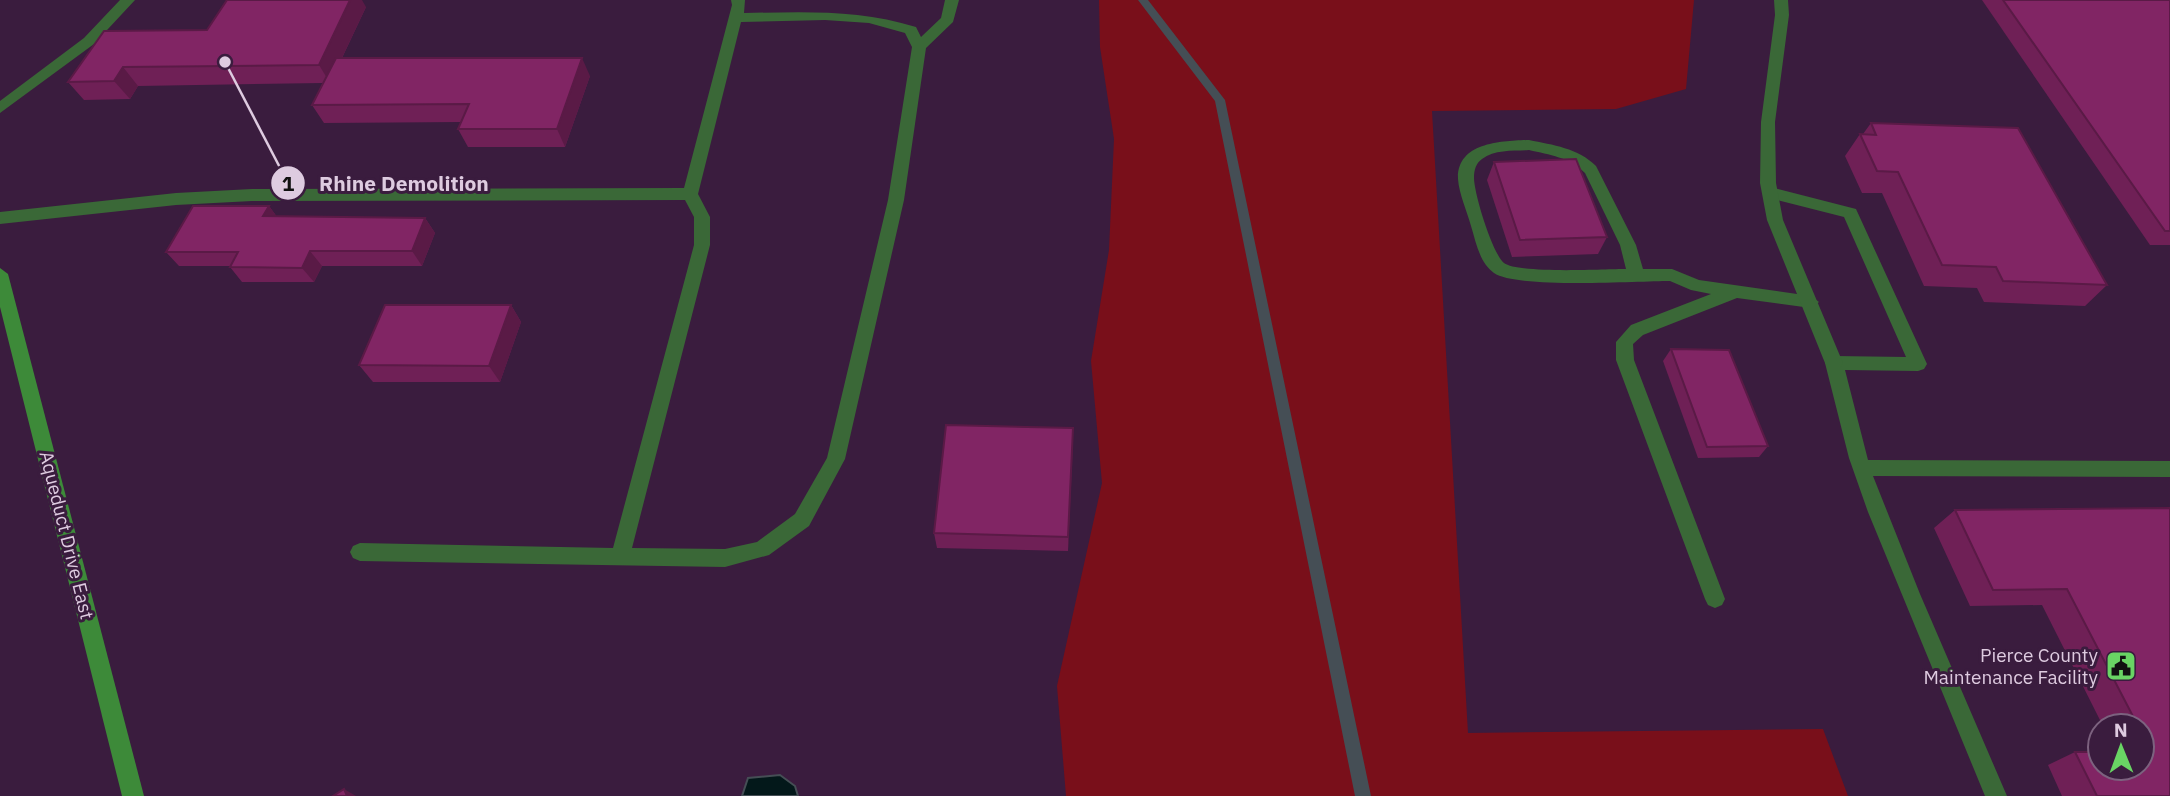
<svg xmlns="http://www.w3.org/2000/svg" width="2170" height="796" font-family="'IBM Plex Sans',sans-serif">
  <rect width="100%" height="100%" fill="#3a1c3e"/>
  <polygon fill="#790f1a" points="1099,0 1694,0 1686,89 1616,109 1432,111 1468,733 1823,729 1848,796 1066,796 1057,686 1102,483 1091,361 1109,250 1114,139 1100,47"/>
  <polygon fill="#03181a" stroke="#454e55" stroke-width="2" points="780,775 795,786 798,796 742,796 748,778"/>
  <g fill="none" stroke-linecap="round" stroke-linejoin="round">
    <polygon fill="#454e55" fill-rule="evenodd" points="1138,0 1148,0 1225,100 1371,796 1355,796 1215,101"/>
    <g fill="#3a6837" fill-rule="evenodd">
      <polygon points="120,0 135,0 94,44 0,113 0,101 84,38"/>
      <path d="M731,0h14l-1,13c59,-1 115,-4 172,14l5,10 20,-19 4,-18h14l-6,22 -27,26 -22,152 -59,259 -36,67 -40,29 -44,12 -365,-6 -7,-3 -3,-6 3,-6 7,-3 253,5 81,-303v-28l-9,-17 -433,1 -76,4 -176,19v-12l176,-19 76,-4 432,-1 48,-183zM825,20l44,3 36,10 7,14 -24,153 -61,258 -32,56 -38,28 -32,7 -93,-1 78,-303v-28l-12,-23 43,-172z"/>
      <path d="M1529,140c24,5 49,8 67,26l40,79 7,24h29l27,11 112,16 8,6 -8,6 -74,-10 -94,37 -10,9 1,16 91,239 -3,6 -7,3 -7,-3 -3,-6 -89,-239v-18l15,-17 80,-31 -20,-4 -21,-9c-33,0 -153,8 -176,-8 -15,-11 -18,-31 -23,-47 -4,-15 -12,-32 -13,-47 -1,-37 44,-38 71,-39zM1529,150c21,5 40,7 56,23l35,72 6,24c-22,0 -107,5 -122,-6 -12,-10 -30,-70 -30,-85 0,-8 2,-15 8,-19 13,-10 32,-8 47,-9z"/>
      <polygon points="1770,187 1856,209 1927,364 1924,369 1918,371 1845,370 1868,460 2170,461 2170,477 1873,476 1920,594 2007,796 1985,796 1868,512 1849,458 1825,363 1828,358 1834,356 1906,357 1844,217 1765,197 1762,193 1765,189"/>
    </g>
    <polygon fill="#3a6837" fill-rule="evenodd" points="1774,0 1788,0 1789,15 1775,122 1776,183 1783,220 1843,363 1840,368 1828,368 1825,363 1767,220 1760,183 1761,122 1775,15"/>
    <polygon fill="#3d8a39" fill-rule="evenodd" points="0,268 8,274 144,796 122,796 0,307"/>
  </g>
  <g fill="#6f2056">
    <polygon points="1982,0 2170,0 2170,245 2150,245"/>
    <polygon points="366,7 342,58 590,76 565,147 468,147 458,129 461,122 324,123 312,105 323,83 138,86 130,99 84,100 68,82 207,30"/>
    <polygon points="1871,123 2107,285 2085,306 1984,302 1977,288 1924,286 1882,193 1862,193 1845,156 1860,134 1863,134"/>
    <polygon points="1494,162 1607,237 1598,254 1512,257 1487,180"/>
    <polygon points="269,206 277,217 425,218 435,233 422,266 322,266 314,282 242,282 230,267 230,266 179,266 166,252"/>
    <polygon points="511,305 521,322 500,382 373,382 359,365"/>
    <polygon points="1671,349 1768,446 1759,457 1698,458 1663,361"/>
    <polygon points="1073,428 1068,551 937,548 934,533"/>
    <polygon points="2170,508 2170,796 2062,796 2048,765 2075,752 2142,768 2142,726 2103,726 2042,605 1970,606 1934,528 1955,510"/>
  </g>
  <g fill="#5a1a46">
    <polygon points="350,0 362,0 366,7 330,83 319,65"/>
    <polygon points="582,58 590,76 565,147 557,129"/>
    <polygon points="123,67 138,86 130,99 114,81"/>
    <polygon points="269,206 280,221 263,216"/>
    <polygon points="425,218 435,233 422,266 412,251"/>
    <polygon points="310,251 322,266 314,282 302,268"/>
    <polygon points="511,305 521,322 500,382 489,366"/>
    <polygon points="1073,428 1073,444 1068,551 1068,537"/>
    <polygon points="344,789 356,796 347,796"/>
  </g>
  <g fill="#812564" stroke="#5a1a46" stroke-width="2">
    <polygon points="227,0 350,0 319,65 123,67 114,81 68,82 104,31 207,30"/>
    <polygon points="2003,0 2170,0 2170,231 2165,231"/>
    <polygon points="336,58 582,58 557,129 458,129 469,104 312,105"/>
    <polygon points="1871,123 2018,128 2107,285 2003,281 1996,267 1942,265 1898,172 1877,171 1860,134 1876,135"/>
    <polygon points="1576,159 1607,237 1520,240 1494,162"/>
    <polygon points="193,206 269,206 263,216 425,218 412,251 310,251 302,268 230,267 238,252 166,252"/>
    <polygon points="385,305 511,305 489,366 359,365"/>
    <polygon points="1671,349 1729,350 1768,446 1707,447"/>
    <polygon points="946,425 1073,428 1068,537 934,533"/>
    <polygon points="2170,508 2170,796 2097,796 2075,752 2100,752 2100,768 2142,768 2142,751 2151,751 2142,733 2142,726 2138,726 2067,589 1993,590 1955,510"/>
    <polygon points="344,789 347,796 333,796"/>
  </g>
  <defs>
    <g id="civic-square" transform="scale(1.575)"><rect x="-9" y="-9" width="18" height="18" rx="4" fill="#69d464" stroke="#3a1c3e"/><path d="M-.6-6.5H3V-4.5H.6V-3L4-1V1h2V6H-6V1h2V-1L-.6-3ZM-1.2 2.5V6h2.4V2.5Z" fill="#111"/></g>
  </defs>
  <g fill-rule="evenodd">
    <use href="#civic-square" x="2121" y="666"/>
  </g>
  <g text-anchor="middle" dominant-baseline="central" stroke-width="6" stroke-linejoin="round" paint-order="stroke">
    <g font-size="19" fill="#decbe0" stroke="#3a1c3e">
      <text transform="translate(67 535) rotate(76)">Aqueduct Drive East</text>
    </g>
    <g font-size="19" fill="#decbe0" stroke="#3a1c3e" text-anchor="end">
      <text x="2098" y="655">Pierce County<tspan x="2098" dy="22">Maintenance Facility</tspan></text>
    </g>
  </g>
  <path fill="none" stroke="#decbe0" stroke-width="2.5" d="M225 62L288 183"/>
  <g fill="#decbe0" stroke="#3a1c3e" stroke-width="2.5">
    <circle cx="225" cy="62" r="7"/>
    <circle cx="288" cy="183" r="18"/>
  </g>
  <g font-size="21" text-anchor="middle" font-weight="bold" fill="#111">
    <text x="288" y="191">1</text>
  </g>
  <g font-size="21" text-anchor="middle" font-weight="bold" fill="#decbe0" stroke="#3a1c3e" stroke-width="6" stroke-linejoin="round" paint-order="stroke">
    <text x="404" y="191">Rhine Demolition</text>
  </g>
  <g transform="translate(2121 747) rotate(359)"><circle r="33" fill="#3a1c3e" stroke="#7c627f" stroke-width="2"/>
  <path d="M0-5L12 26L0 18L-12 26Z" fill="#69d464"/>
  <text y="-10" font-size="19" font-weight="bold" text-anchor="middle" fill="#decbe0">N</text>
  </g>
</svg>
